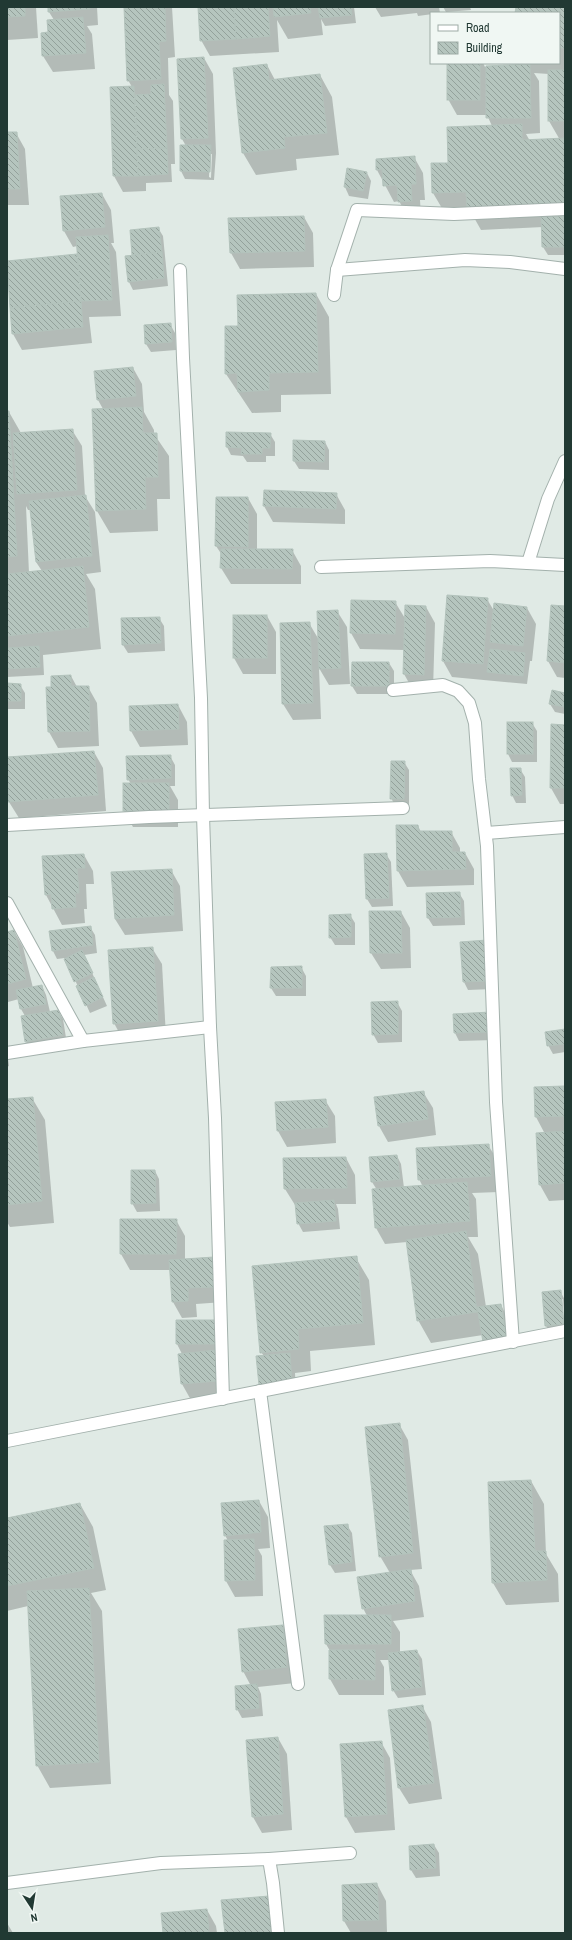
<svg xmlns="http://www.w3.org/2000/svg" width="572" height="1940" font-family="'Archivo Narrow',sans-serif">
  <defs>
    <pattern id="building-back-hatch" width="6" height="6" patternUnits="userSpaceOnUse"><rect width="6" height="6" fill="#b5c5be"/><path d="M-1 5l2 2M0 0l6 6M5-1l2 2" fill="none" stroke="#93a19b"/></pattern>
  </defs>
  <rect width="100%" height="100%" fill="#e0eae5"/>
  <g fill="#0003" fill-rule="evenodd">
    <polygon points="7,7 36,7 38,38 7,40"/>
    <polygon points="49,7 97,7 98,25 87,26 92,34 95,69 53,72 43,56 42,34 49,33 54,20 49,12"/>
    <polygon points="125,7 172,7 175,57 168,58 169,95 173,101 175,164 171,164 172,182 146,183 146,191 123,192 114,176 111,88 132,87 128,80"/>
    <polygon points="199,7 354,7 356,23 325,26 321,19 323,35 288,39 277,20 279,52 210,56 201,40"/>
    <polygon points="375,7 439,7 440,13 418,16 417,13 381,17"/>
    <polygon points="443,7 470,7 471,10 446,12"/>
    <path d="M517,7h48v248h-17l-5,-8v-20l-62,3 -9,-16 -26,1 -13,-22 -1,-29h17l43,-38 -5,-11h-30l-9,-16v-36h35l2,4 41,-2 -1,-2h34v-50h-43zM534,73l15,1v47l11,19 -30,1 -4,-7 14,-1 -1,-52z"/>
    <path d="M204,58l9,16 3,79 -2,27 -29,-1 -4,-8v-25h5l-4,-7zM210,154h2l-1,24 -2,-1z"/>
    <polygon points="267,65 275,80 320,75 332,97 339,155 296,159 297,170 256,175 243,153 234,69"/>
    <polygon points="7,133 16,133 25,149 29,205 7,205"/>
    <polygon points="414,157 423,173 425,200 420,200 421,217 408,217 399,201 394,202 377,170"/>
    <polygon points="348,170 367,173 371,181 368,199 349,196 345,187"/>
    <polygon points="102,194 111,210 114,243 111,243 116,252 121,316 89,317 92,343 22,350 13,334 7,262 78,255 77,246 73,247 64,231"/>
    <polygon points="304,217 313,233 314,267 240,269 231,253 230,219"/>
    <polygon points="158,228 163,236 168,286 133,290 129,282 133,256 131,231"/>
    <polygon points="316,294 329,317 331,394 281,395 281,412 252,413 226,374 239,327"/>
    <polygon points="170,324 175,333 176,350 151,352 146,344"/>
    <polygon points="133,368 142,384 144,412 154,430 154,434 169,456 170,499 157,499 158,531 110,533 97,511 103,409 98,400"/>
    <path d="M7,412h2l12,21 51,-3 10,16 3,50 10,16 6,60 -15,2 9,15 6,60 -58,6 1,20 -37,2zM26,506l2,4h3l5,52 6,9 -13,2z"/>
    <polygon points="270,434 275,442 275,456 266,456 266,462 247,462 243,456 231,455 227,447"/>
    <polygon points="294,441 325,442 329,450 329,470 299,469 294,461"/>
    <polygon points="336,494 345,510 345,524 273,522 264,506"/>
    <polygon points="217,498 248,498 257,514 257,550 292,550 301,566 301,584 231,584 221,568 222,555 216,546"/>
    <polygon points="487,599 494,611 527,608 536,624 532,661 530,661 527,684 452,677 443,661"/>
    <polygon points="395,602 406,620 426,607 435,623 433,690 413,690 404,674 405,650 360,649 351,633"/>
    <polygon points="552,606 565,607 565,678 557,677 548,661"/>
    <polygon points="337,611 347,627 350,684 329,685 319,668 321,719 293,720 283,704 309,623 319,640"/>
    <polygon points="267,616 276,632 276,674 243,674 234,658"/>
    <polygon points="159,618 164,626 165,651 128,653 123,645"/>
    <polygon points="389,663 394,671 394,694 357,694 352,686"/>
    <polygon points="71,676 77,687 88,687 97,703 99,746 58,748 49,732 52,688"/>
    <polygon points="7,684 20,685 25,693 25,709 8,709"/>
    <polygon points="565,694 565,714 555,712 550,704"/>
    <polygon points="178,705 187,722 188,745 140,747 131,731"/>
    <polygon points="532,723 537,731 537,762 512,762 508,754"/>
    <polygon points="552,725 565,726 565,804 560,804 551,788"/>
    <polygon points="94,752 103,768 106,811 19,818 9,802 7,758"/>
    <polygon points="170,756 175,765 175,786 170,786 178,800 178,827 133,827 124,811 124,784 131,784 128,779"/>
    <polygon points="404,762 409,770 409,807 396,807 391,798"/>
    <polygon points="520,769 525,777 526,803 516,803 512,795"/>
    <polygon points="418,826 421,832 451,832 460,848 460,853 465,853 474,869 474,885 407,887 398,871"/>
    <polygon points="386,854 391,862 393,906 372,907 367,899"/>
    <polygon points="84,855 93,871 94,884 86,884 87,909 84,909 85,923 62,925 46,895"/>
    <polygon points="171,870 180,886 183,931 125,935 115,919"/>
    <polygon points="459,893 464,901 465,925 433,926 428,918 427,894"/>
    <polygon points="401,912 410,928 411,968 381,969 371,953"/>
    <polygon points="350,915 355,923 355,945 335,945 330,937"/>
    <polygon points="90,927 95,935 97,953 84,955 107,1006 90,1013 65,958 57,959 53,951"/>
    <polygon points="14,931 23,947 33,988 42,986 46,995 50,1012 58,1011 63,1019 67,1044 31,1050 26,1042 25,1016 21,1009 19,999 8,1002 7,1000 7,933"/>
    <polygon points="486,941 493,989 468,990 464,982"/>
    <polygon points="152,948 162,964 166,1037 123,1040 114,1023"/>
    <polygon points="301,967 306,976 306,996 276,996 271,988"/>
    <polygon points="397,1002 402,1011 402,1042 378,1043 373,1034"/>
    <polygon points="490,1013 495,1040 459,1041 455,1033"/>
    <polygon points="565,1030 565,1052 553,1054 548,1045"/>
    <polygon points="7,1051 9,1066 7,1067"/>
    <polygon points="565,1087 565,1200 549,1201 540,1185 545,1134 536,1117 535,1088"/>
    <polygon points="423,1092 433,1108 436,1135 388,1142 379,1126"/>
    <polygon points="32,1098 45,1120 54,1223 10,1227 7,1222 7,1100"/>
    <polygon points="325,1100 335,1116 336,1143 287,1147 278,1131 276,1103"/>
    <polygon points="488,1145 498,1161 499,1192 472,1193 476,1199 478,1237 468,1237 478,1254 486,1307 501,1305 505,1313 511,1346 483,1335 431,1343 418,1320 407,1242 385,1244 376,1228 377,1190 372,1182 397,1156 401,1164 404,1188 423,1187 419,1179"/>
    <polygon points="346,1158 355,1175 356,1204 336,1204 338,1209 340,1229 303,1232 298,1223 296,1205 295,1205 285,1189 285,1159"/>
    <polygon points="155,1171 159,1179 160,1211 137,1212 132,1203"/>
    <polygon points="121,1220 176,1220 185,1236 185,1260 213,1258 224,1302 196,1304 197,1317 182,1318 173,1302 171,1270 130,1270 121,1254"/>
    <polygon points="356,1258 369,1280 375,1345 310,1351 311,1371 295,1373 296,1390 264,1392 260,1384 264,1356 261,1352"/>
    <polygon points="560,1291 565,1300 565,1326 563,1299 561,1299 563,1330 551,1334 546,1326 543,1292"/>
    <polygon points="177,1321 215,1321 227,1397 191,1400 182,1384 179,1354 182,1354 177,1344"/>
    <polygon points="399,1424 408,1440 422,1569 410,1570 419,1586 424,1617 393,1621 400,1632 400,1653 417,1651 422,1659 426,1695 398,1698 393,1690 390,1660 380,1660 384,1667 384,1695 339,1695 330,1679 330,1651 326,1644 326,1616 367,1616 363,1608 390,1573 380,1556"/>
    <polygon points="531,1481 544,1504 546,1554 558,1574 559,1602 506,1605 493,1583"/>
    <polygon points="259,1501 268,1517 270,1548 258,1549 262,1556 263,1596 235,1597 226,1581 225,1541 228,1541 225,1535"/>
    <polygon points="80,1504 93,1527 106,1590 91,1593 102,1611 111,1784 50,1788 37,1765 28,1606 7,1611 7,1519"/>
    <polygon points="347,1525 352,1533 356,1571 335,1573 330,1565"/>
    <polygon points="282,1626 291,1643 295,1683 258,1687 261,1694 263,1716 242,1718 237,1709 251,1686 243,1671"/>
    <polygon points="422,1706 431,1722 442,1799 409,1804 399,1788"/>
    <polygon points="278,1738 287,1754 292,1830 262,1833 253,1817"/>
    <polygon points="381,1742 390,1758 395,1830 355,1833 346,1817"/>
    <polygon points="434,1845 439,1853 440,1876 416,1878 411,1870"/>
    <polygon points="377,1884 386,1901 387,1933 351,1933 344,1921"/>
    <polygon points="207,1910 216,1926 217,1933 164,1933"/>
    <polygon points="7,1923 13,1933 7,1933"/>
  </g>
  <g fill="url(#building-back-hatch)" stroke="#b3c3bc">
    <polygon points="7,7 25,7 25,16 7,17"/>
    <polygon points="48,7 89,7 90,9 48,12"/>
    <polygon points="124,7 165,7 166,41 159,42 161,79 127,81"/>
    <polygon points="198,7 234,7 236,39 200,41"/>
    <polygon points="234,7 268,7 270,36 236,39"/>
    <polygon points="273,7 310,7 311,13 274,17"/>
    <polygon points="318,7 351,7 352,15 320,18"/>
    <polygon points="516,7 565,7 565,48 559,48 559,13 515,13"/>
    <polygon points="83,17 86,53 42,56 41,33 48,32 47,20"/>
    <polygon points="204,57 208,138 181,139 177,59"/>
    <rect x="447" y="63" width="33" height="37"/>
    <polygon points="267,64 269,80 320,74 327,133 284,137 285,148 242,153 233,68"/>
    <polygon points="530,64 531,118 486,118 486,66"/>
    <rect x="548" y="70" width="17" height="51"/>
    <polygon points="164,84 167,148 137,149 135,95 151,94 151,85"/>
    <polygon points="134,86 138,176 113,176 110,87"/>
    <polygon points="522,124 522,140 565,138 565,204 467,208 466,192 432,193 431,163 448,163 447,127"/>
    <polygon points="7,132 17,132 20,189 7,189"/>
    <polygon points="180,145 211,145 210,172 180,171"/>
    <polygon points="167,148 168,174 138,176 137,149"/>
    <polygon points="415,156 416,184 411,184 412,201 398,202 397,185 383,186 382,169 376,170 376,159"/>
    <polygon points="347,168 367,172 363,191 344,187"/>
    <polygon points="102,193 105,227 63,231 60,196"/>
    <polygon points="304,216 305,251 230,253 228,218"/>
    <polygon points="541,216 565,216 565,247 542,247"/>
    <polygon points="159,227 162,252 132,255 130,230"/>
    <polygon points="108,235 112,300 81,301 76,237"/>
    <polygon points="162,252 164,278 128,282 125,256"/>
    <polygon points="77,254 81,301 10,308 7,261"/>
    <polygon points="316,293 318,372 269,373 269,390 238,392 237,373 225,374 225,326 238,326 237,295"/>
    <polygon points="81,301 83,327 12,334 10,308"/>
    <polygon points="171,323 172,342 145,344 144,325"/>
    <polygon points="133,367 136,396 97,400 94,371"/>
    <polygon points="142,407 143,433 157,433 158,477 145,477 146,509 96,511 92,409"/>
    <polygon points="7,411 9,411 17,556 7,557"/>
    <polygon points="73,429 77,490 17,494 13,433"/>
    <polygon points="226,432 271,433 270,448 262,448 262,454 241,454 242,448 226,447"/>
    <polygon points="293,440 325,441 324,462 293,461"/>
    <polygon points="264,490 337,493 336,509 263,506"/>
    <polygon points="86,495 92,556 36,562 29,501"/>
    <polygon points="216,497 248,497 248,547 215,546"/>
    <polygon points="221,549 293,549 292,569 220,568"/>
    <polygon points="83,566 89,627 7,636 7,574"/>
    <polygon points="447,595 488,598 483,664 442,661"/>
    <polygon points="351,600 396,601 395,634 350,633"/>
    <polygon points="494,603 527,607 523,646 490,642"/>
    <polygon points="405,605 426,606 424,675 403,674"/>
    <polygon points="551,605 565,606 565,663 547,661"/>
    <polygon points="338,610 341,668 319,669 317,611"/>
    <rect x="233" y="615" width="34" height="43"/>
    <polygon points="160,617 161,643 122,645 121,618"/>
    <polygon points="310,622 313,703 282,704 280,623"/>
    <polygon points="39,646 40,667 7,669 7,648"/>
    <polygon points="490,649 525,653 523,676 487,672"/>
    <polygon points="352,662 389,662 389,686 351,686"/>
    <polygon points="71,675 71,686 89,686 90,731 48,732 46,687 51,687 51,676"/>
    <polygon points="7,683 21,684 21,701 7,701"/>
    <polygon points="552,690 565,693 565,707 549,704"/>
    <polygon points="178,704 179,729 130,731 129,706"/>
    <rect x="507" y="722" width="26" height="32"/>
    <polygon points="551,724 565,725 565,788 550,788"/>
    <polygon points="94,751 98,795 8,802 7,757"/>
    <polygon points="171,755 171,778 127,780 126,756"/>
    <polygon points="391,761 405,761 404,799 390,799"/>
    <polygon points="510,768 521,768 522,795 511,796"/>
    <rect x="123" y="783" width="46" height="28"/>
    <polygon points="396,825 418,825 419,831 452,831 452,852 465,852 466,869 397,871"/>
    <polygon points="387,853 389,898 366,899 364,854"/>
    <polygon points="84,854 85,868 77,868 79,893 75,893 76,907 52,909 51,894 45,895 42,856"/>
    <polygon points="172,869 174,915 115,919 111,872"/>
    <polygon points="460,892 461,917 427,918 426,893"/>
    <polygon points="369,911 401,911 402,953 370,953"/>
    <polygon points="351,914 351,937 329,938 329,915"/>
    <polygon points="91,926 93,945 52,951 49,931"/>
    <polygon points="14,930 26,979 7,984 7,932"/>
    <polygon points="487,940 489,981 463,982 460,942"/>
    <polygon points="153,947 158,1021 113,1024 108,950"/>
    <polygon points="82,950 93,973 74,982 64,959"/>
    <polygon points="302,966 302,988 270,988 271,967"/>
    <polygon points="94,977 103,997 85,1006 76,986"/>
    <polygon points="42,985 46,1004 20,1009 16,990"/>
    <polygon points="398,1001 398,1034 372,1035 371,1002"/>
    <polygon points="59,1010 63,1035 25,1042 21,1016"/>
    <polygon points="491,1012 491,1032 454,1033 453,1014"/>
    <polygon points="565,1029 565,1044 547,1046 545,1032"/>
    <polygon points="565,1086 565,1116 535,1117 534,1087"/>
    <polygon points="424,1091 428,1119 378,1126 374,1097"/>
    <polygon points="33,1097 42,1201 7,1205 7,1099"/>
    <polygon points="326,1099 328,1127 277,1131 275,1102"/>
    <polygon points="565,1131 565,1183 539,1185 536,1133"/>
    <polygon points="489,1144 491,1176 418,1180 416,1148"/>
    <polygon points="397,1155 400,1179 371,1182 369,1157"/>
    <polygon points="346,1157 347,1188 284,1189 283,1158"/>
    <polygon points="131,1170 155,1170 156,1203 131,1204"/>
    <polygon points="467,1182 470,1221 375,1228 372,1189"/>
    <polygon points="334,1200 336,1221 297,1224 295,1203"/>
    <polygon points="120,1219 177,1219 176,1254 120,1254"/>
    <polygon points="466,1231 477,1312 417,1321 406,1240"/>
    <polygon points="357,1256 363,1323 298,1329 299,1349 260,1353 252,1266"/>
    <polygon points="214,1257 215,1287 188,1288 188,1301 172,1302 169,1260"/>
    <polygon points="561,1290 564,1324 545,1326 542,1292"/>
    <polygon points="501,1304 507,1338 483,1342 477,1307"/>
    <polygon points="176,1320 216,1320 215,1344 176,1344"/>
    <polygon points="216,1350 218,1381 181,1384 178,1354"/>
    <polygon points="290,1353 292,1382 259,1385 256,1356"/>
    <polygon points="400,1423 413,1553 379,1557 365,1427"/>
    <polygon points="531,1480 535,1551 546,1551 547,1580 492,1583 488,1482"/>
    <polygon points="259,1500 261,1532 224,1536 221,1503"/>
    <polygon points="80,1503 94,1568 7,1586 7,1518"/>
    <polygon points="348,1524 352,1562 329,1565 324,1526"/>
    <polygon points="254,1539 255,1580 225,1581 224,1540"/>
    <polygon points="411,1569 415,1601 362,1609 357,1577"/>
    <polygon points="89,1588 99,1762 36,1766 27,1591"/>
    <polygon points="324,1615 391,1615 391,1644 325,1644"/>
    <polygon points="283,1625 287,1667 242,1672 238,1629"/>
    <polygon points="329,1650 375,1650 375,1680 329,1679"/>
    <polygon points="417,1650 422,1687 392,1691 388,1653"/>
    <polygon points="257,1684 259,1708 236,1710 235,1686"/>
    <polygon points="423,1705 434,1783 398,1788 388,1710"/>
    <polygon points="278,1737 283,1814 252,1817 246,1740"/>
    <polygon points="382,1741 387,1814 345,1817 340,1744"/>
    <polygon points="434,1844 436,1868 410,1870 409,1846"/>
    <polygon points="377,1883 379,1920 343,1921 342,1885"/>
    <polygon points="269,1896 273,1933 225,1933 221,1900"/>
    <polygon points="207,1909 209,1933 163,1933 161,1913"/>
  </g>
  <g fill="none" stroke-linecap="round" stroke-linejoin="round">
    <g stroke="#a3b1ac" stroke-width="14">
      <g id="minor">
        <polyline points="180,270 183,358 201,698 203,815 210,1027 215,1118 223,1399"/>
        <polyline points="337,270 465,260 510,262 565,269"/>
        <polyline points="334,295 337,270 357,210 454,214 565,209"/>
        <polyline points="528,563 548,499 565,461"/>
        <polyline points="321,567 490,561 565,565"/>
        <polyline points="393,690 443,685 458,691 469,703 475,723 479,779 487,846 496,1102 513,1342"/>
        <polyline points="7,825 149,817 403,808"/>
        <polyline points="486,833 565,827"/>
        <polyline points="7,903 83,1041"/>
        <polyline points="7,1053 83,1041 210,1027"/>
        <polyline points="260,1391 298,1684"/>
        <polyline points="7,1441 565,1331"/>
        <polyline points="269,1859 350,1853"/>
        <polyline points="7,1883 161,1863 269,1859 273,1883 278,1933"/>
      </g>
    </g>
    <use href="#minor" stroke="#fff" stroke-width="12"/>
  </g>
  <rect width="572" height="1940" fill="none" stroke="#213933" stroke-width="16"/>
  <rect x="430" y="12" width="130" height="52" fill="#f0f7f3" stroke="#9daba6"/>
  <rect x="438" y="25" width="20" height="6" fill="#ffffff" stroke="#9daba6"/>
  <text x="466" y="32" font-size="12" fill="#213933">Road</text>
  <rect x="438" y="42" width="20" height="12" fill="url(#building-back-hatch)" stroke="#9daba6"/>
  <text x="466" y="52" font-size="12" fill="#213933">Building</text>
  <g transform="translate(32 1908) rotate(168)" stroke="#f0f7f3" stroke-width="3" paint-order="stroke">
  <path d="M0-3L7 15L0 10L-7 15Z" fill="#213933"/>
  <text y="-6" font-size="11" font-weight="bold" text-anchor="middle" fill="#213933">N</text>
  </g>
</svg>
